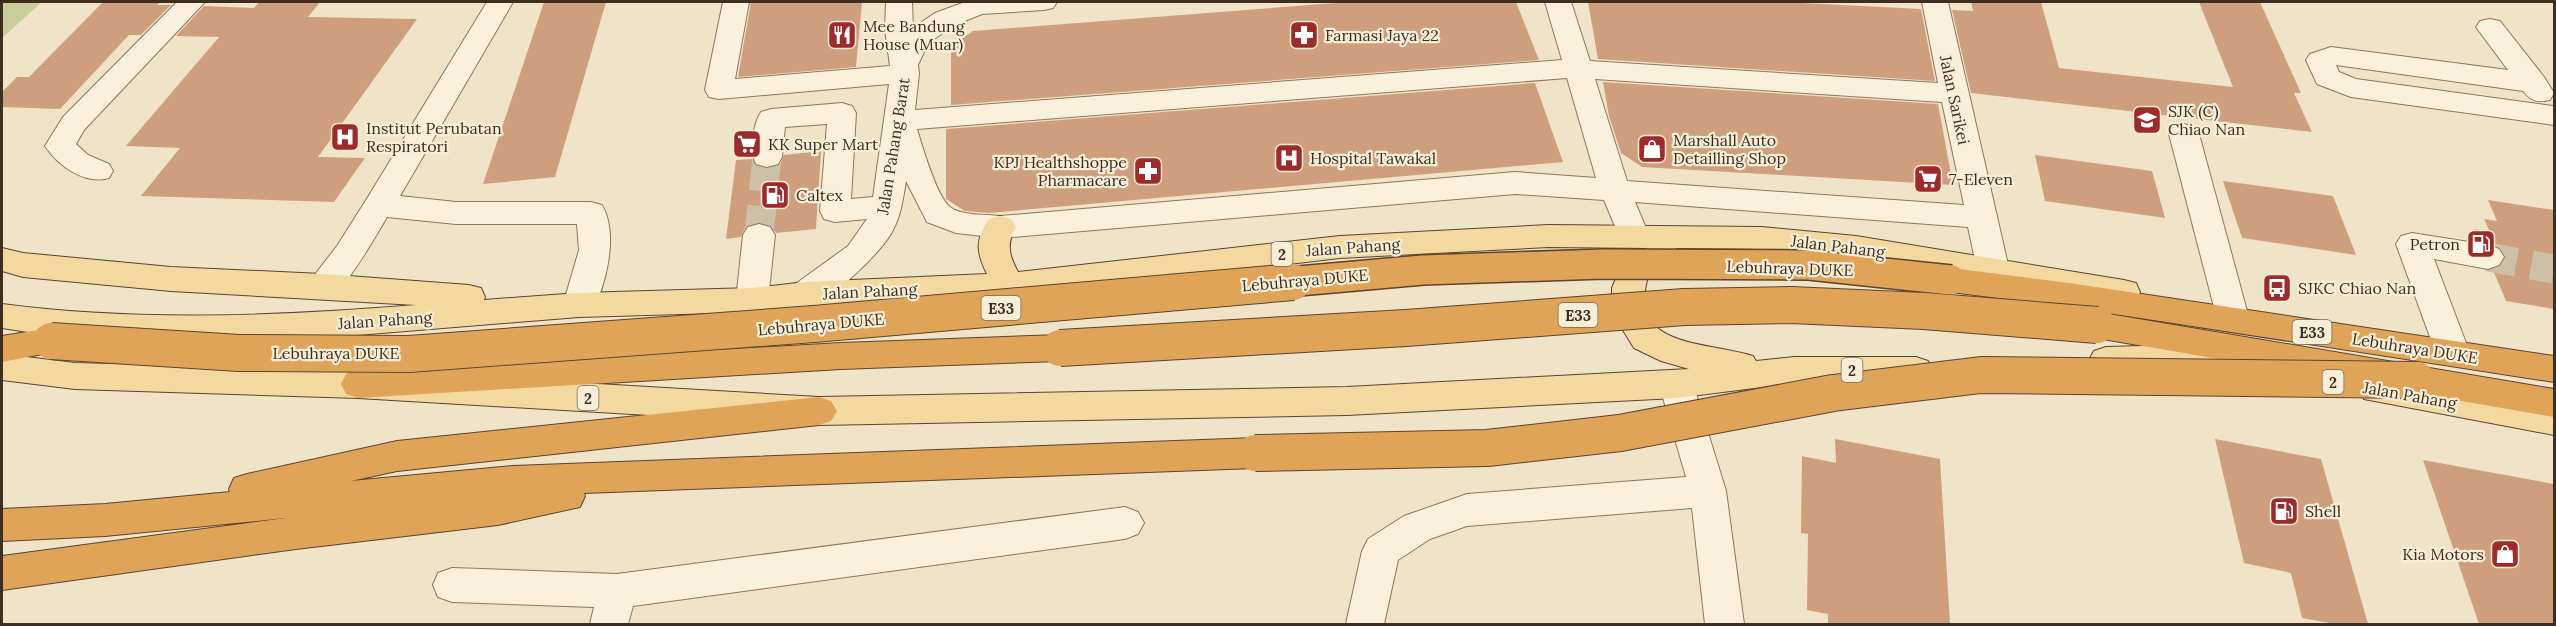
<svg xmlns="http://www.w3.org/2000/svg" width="2556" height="626" font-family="Lora,serif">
  <rect width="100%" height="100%" fill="#f0e4c8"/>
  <polygon fill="#c9cf9b" points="2,2 42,2 2,38"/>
  <g fill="#cf9f7d">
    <polygon points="103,2 161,2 157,5 171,5 141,35 129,35 60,109 2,107 2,92 17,77 29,77"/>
    <polygon points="259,2 320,2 308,17 417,19 318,157 365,158 334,202 141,196 180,148 126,146 219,37 176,36 204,6 254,8"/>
    <polygon points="544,2 606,2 555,177 483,184"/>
    <polygon points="751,2 862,2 856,67 738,77"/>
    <polygon points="1348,2 1516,2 1539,60 951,105 951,46 973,31"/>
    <polygon points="1588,2 1783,2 1921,9 1935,81 1598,59"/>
    <polygon points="1971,2 2041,2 2059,68 2233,87 2199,2 2260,2 2301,93 2294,93 2312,132 1971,93 1952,10 1973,11"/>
    <polygon points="1603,82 1938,104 1953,185 1642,167 1621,153 1609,116"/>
    <polygon points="1535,83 1563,162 989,213 965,211 946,199 946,129"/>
    <polygon points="821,151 816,229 776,233 771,225 758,222 746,226 741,237 726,239 736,160 752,159 755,166 768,169 780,165 784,155"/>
    <polygon points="2035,155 2152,171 2165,218 2045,201"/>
    <polygon points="2223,181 2333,196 2356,255 2242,238"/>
    <polygon points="2488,200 2554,210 2554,309 2506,301 2493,270 2501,266 2506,256 2500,247 2481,242 2475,229 2490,232 2484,219 2497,221"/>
    <polygon points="1835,439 1940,459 1950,624 1828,624 1828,614 1807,610 1808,534 1801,533 1802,456 1836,463"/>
    <polygon points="2215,439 2321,459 2368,624 2335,624 2302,618 2291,573 2244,563"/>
    <polygon points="2423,460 2554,484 2554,624 2479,624"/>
  </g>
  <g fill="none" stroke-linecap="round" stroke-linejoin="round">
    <g stroke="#ccc0a6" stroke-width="29" stroke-dasharray="29 15" stroke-linecap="butt">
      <polyline points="759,235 767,157"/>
      <polyline points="2488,257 2554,269"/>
    </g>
    <g stroke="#8d765c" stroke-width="2">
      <g id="minor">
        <path d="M177,2h28l-121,128 -8,14 12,11 21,9 4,7 -4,7c-24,7 -51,-12 -64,-32l18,-29z"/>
        <path d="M487,2h26l-113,194 56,6h135l11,3c17,29 4,81 -11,109l-12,3 -12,-3 -4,-9 16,-55 -2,-26h-121l-69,-7c-10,17 -39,68 -54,78 -7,4 -15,2 -22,0l-5,-9 31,-40 31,-49z"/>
        <path d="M723,2h26l-14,77 155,-13 -5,-36 1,-28h26l1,26 22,-15 30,-11h92l-4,6 -9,2 -62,4 -27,11 -27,18 -10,22 1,9 -4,36 647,-50 -17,-58h26l19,59 348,22 -16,-81h26l61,267 -5,8 -11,4 -11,-4 -5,-8 -9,-42 -333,-25 14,33 -5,8 -11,3 -11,-3 -18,-43 -89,-6 -515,44 -44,-5 -29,-11 -21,-41c-3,18 -5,34 -13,49 -9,20 -64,73 -85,76 -4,0 -9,-2 -14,-3l-4,-9 4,-9 54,-39 19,-27 -32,3 -11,-3 -4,-8 7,-87 -42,3 -3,30 -4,7 -11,3 -11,-3c-7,-12 -3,-40 5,-52l10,-3 71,-6 10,3 4,7 -5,86 22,-2 16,-113 -170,15 -10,-2 -4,-7zM1567,78l29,100 -81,-6 -515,44c-15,-2 -38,0 -50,-9 -13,-10 -28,-61 -33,-78zM1595,79l347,23 22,103 -337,-24z"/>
        <path d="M2490,19l10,2 44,56 10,16 -4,7c-13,3 -19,1 -27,-9l-187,-26 3,7 17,7 197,27 1,19 -203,-28 -34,-13 -11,-24 4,-6 21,-7 177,23 -32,-43 4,-6z"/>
        <polygon points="2184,124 2194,127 2199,134 2247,311 2243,320 2231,323 2219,320 2215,311 2169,134 2174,127"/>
        <polygon points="759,224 770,227 775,235 768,300 764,309 752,312 740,309 736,300 743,235 748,227"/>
        <polygon points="2412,233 2488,245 2499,249 2504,257 2499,265 2488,269 2434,259 2468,348 2463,357 2451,361 2439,357 2434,348 2396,244 2401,236"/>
        <polygon points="1676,370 1688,374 1693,384 1726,491 1744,624 1705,624 1692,508 1467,526 1430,539 1398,560 1384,624 1346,624 1362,551 1368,539 1404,516 1467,494 1686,477 1659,384 1664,374"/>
        <polygon points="1125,507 1138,512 1144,523 1138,534 1125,539 633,606 628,624 590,624 594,607 452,602 438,597 433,585 438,573 452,568 617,574"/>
      </g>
    </g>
    <g stroke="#5b4430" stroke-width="2">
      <g id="major">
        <path d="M1000,216l11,3 5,8c-10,17 -7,28 2,45l322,-36 209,-11 213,2 94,9 268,44 12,3 4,9 -4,9 -12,3 -268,-46 -94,-9 -86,-1 3,6 -5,8 -25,12c-25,75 58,67 104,82l3,5 38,-4h122l12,4 5,9 -5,9 -12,4h-122l-118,15 -329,17 -528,10 -461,-27 -283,-9 -73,-9v-26l73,9 283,7 461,27 528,-10 342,-18 -28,-8 -27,-13 -18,-29 -4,-9v-22l12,-29 23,-11 -98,-1 -209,11 -332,39 -202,9 -54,6 -173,5 -258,21 -133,2 -134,-4 -52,-8v-24c136,18 277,12 414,1l-245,-14 -148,-14 -21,-6v-23l21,5 148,14 151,7 147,11 12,3 4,9 -1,3 95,-7 173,-5 54,-6 181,-8c-11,-22 -12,-34 2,-55z"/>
        <path d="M2181,345l64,12 5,9 -5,9c-22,7 -43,-3 -66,-4 -28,-1 -58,7 -85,-2l-5,-9 5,-9 12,-4z"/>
        <polygon points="2376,375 2554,407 2554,435 2364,399 2359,389 2364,379"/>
      </g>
    </g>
    <g stroke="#5b4430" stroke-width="2">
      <g id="highway">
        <polygon points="1951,268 2069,283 2554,356 2554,382 2069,307 1951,292 1940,288 1935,280 1940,272"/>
        <polygon points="2097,312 2554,389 2554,417 2097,338 2085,334 2080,325 2085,316"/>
        <polygon points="51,328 63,332 68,341 63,350 2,362 2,336"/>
        <polygon points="1060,335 1072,339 1077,348 1072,357 1060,361 841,369 358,398 346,394 341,384 346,374 358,370 841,343"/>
        <polygon points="819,397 831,401 837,411 831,421 819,425 397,471 351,481 513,466 1255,438 1268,443 1273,453 1268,463 1255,468 584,493 585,496 580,507 498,525 296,549 2,590 2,556 286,518 105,536 2,541 2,509 105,504 230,492 229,489 234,478 247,474 397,441"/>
      </g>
    </g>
    <use href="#minor" fill="#faf1dc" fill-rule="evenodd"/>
    <use href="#major" fill="#f3d9a0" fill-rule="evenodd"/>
    <use href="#highway" fill="#e0a458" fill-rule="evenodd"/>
    <g stroke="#5b4430" stroke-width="32" stroke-linecap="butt">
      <polyline id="highway-bridge-far1" points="1276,283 1423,270 1603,264 1809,265 1951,280"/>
    </g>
    <g stroke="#5b4430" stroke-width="38" stroke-linecap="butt">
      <g id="highway-bridge">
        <polyline points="51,341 239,353 409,354 814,324 1293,282"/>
        <polyline points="1060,348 1406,328 1684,307 1791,305 1924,311 2097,325"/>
        <polyline points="1255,453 1487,448 1620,433 1833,393 1981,375 2417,380"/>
      </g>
    </g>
    <use href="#highway-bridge-far1" stroke="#e0a458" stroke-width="29"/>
    <use href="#highway-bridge" stroke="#e0a458" stroke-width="36"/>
  </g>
  <defs>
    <g id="restaurant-square" transform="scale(1.5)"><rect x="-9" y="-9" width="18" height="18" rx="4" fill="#9e2a2b" stroke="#f7eed8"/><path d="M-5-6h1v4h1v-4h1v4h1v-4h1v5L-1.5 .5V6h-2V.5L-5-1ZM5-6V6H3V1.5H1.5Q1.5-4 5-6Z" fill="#fff"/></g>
    <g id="pharmacy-square" transform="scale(1.5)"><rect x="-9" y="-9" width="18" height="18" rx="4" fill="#9e2a2b" stroke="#f7eed8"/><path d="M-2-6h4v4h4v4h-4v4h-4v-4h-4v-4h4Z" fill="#fff"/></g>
    <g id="school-square" transform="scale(1.5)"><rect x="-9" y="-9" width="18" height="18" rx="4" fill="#9e2a2b" stroke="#f7eed8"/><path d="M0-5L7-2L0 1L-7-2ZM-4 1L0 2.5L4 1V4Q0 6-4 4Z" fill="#fff"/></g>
    <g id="hospital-square" transform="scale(1.5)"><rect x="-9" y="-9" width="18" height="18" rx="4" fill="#9e2a2b" stroke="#f7eed8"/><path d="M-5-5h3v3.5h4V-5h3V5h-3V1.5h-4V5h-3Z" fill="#fff"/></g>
    <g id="supermarket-square" transform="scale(1.5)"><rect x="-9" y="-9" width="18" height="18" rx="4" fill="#9e2a2b" stroke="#f7eed8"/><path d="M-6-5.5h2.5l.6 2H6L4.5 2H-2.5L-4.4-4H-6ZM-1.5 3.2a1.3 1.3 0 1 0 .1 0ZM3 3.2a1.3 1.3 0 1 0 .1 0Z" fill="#fff"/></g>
    <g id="shop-square" transform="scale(1.5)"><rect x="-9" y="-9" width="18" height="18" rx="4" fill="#9e2a2b" stroke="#f7eed8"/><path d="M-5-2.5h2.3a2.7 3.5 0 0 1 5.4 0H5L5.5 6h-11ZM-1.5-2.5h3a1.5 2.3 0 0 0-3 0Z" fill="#fff"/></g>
    <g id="fuel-square" transform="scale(1.5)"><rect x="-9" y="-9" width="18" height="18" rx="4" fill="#9e2a2b" stroke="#f7eed8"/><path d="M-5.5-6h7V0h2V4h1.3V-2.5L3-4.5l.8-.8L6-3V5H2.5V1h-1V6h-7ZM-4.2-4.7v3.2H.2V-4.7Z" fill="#fff"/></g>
    <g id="bus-square" transform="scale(1.5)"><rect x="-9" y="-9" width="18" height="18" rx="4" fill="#9e2a2b" stroke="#f7eed8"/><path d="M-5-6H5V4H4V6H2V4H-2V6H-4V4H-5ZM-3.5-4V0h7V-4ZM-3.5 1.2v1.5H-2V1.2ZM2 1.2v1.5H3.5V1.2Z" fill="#fff"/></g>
  </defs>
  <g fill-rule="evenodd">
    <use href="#restaurant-square" x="842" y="35"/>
    <use href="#pharmacy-square" x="1304" y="35"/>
    <use href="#school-square" x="2147" y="120"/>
    <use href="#hospital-square" x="345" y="137"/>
    <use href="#supermarket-square" x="747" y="144"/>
    <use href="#shop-square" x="1652" y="149"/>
    <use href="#hospital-square" x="1289" y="158"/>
    <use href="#pharmacy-square" x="1148" y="171"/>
    <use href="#supermarket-square" x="1928" y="179"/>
    <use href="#fuel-square" x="775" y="195"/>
    <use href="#fuel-square" x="2481" y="244"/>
    <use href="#bus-square" x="2277" y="288"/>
    <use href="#fuel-square" x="2284" y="511"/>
    <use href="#shop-square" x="2505" y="554"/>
  </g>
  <g text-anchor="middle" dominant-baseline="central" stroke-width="4.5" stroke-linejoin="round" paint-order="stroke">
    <g fill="#f7eed8" stroke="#756857" stroke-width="1.5">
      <rect x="1271.5" y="242" width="21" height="24" rx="4.5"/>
      <rect x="981.5" y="296" width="39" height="24" rx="4.5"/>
      <rect x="1558.5" y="303" width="39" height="24" rx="4.5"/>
      <rect x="2292.5" y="320" width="39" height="24" rx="4.5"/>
      <rect x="1841.5" y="358" width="21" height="24" rx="4.5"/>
      <rect x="2322.5" y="370" width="21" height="24" rx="4.5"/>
      <rect x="577.5" y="386" width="21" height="24" rx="4.5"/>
    </g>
    <g font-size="15" font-weight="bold" fill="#3d2e20">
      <text x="1282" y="254">2</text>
      <text x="1001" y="308">E33</text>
      <text x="1578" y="315">E33</text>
      <text x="2312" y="332">E33</text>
      <text x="1852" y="370">2</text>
      <text x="2333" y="382">2</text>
      <text x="588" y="398">2</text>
    </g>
    <g font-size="16" fill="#3d2e20" stroke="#f7eed8" text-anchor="start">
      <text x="863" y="26">Mee Bandung<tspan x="863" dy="18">House (Muar)</tspan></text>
      <text x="1325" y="35">Farmasi Jaya 22</text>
      <text x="2168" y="111">SJK (C)<tspan x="2168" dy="18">Chiao Nan</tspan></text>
      <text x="366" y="128">Institut Perubatan<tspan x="366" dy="18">Respiratori</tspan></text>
      <text x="1673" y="140">Marshall Auto<tspan x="1673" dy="18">Detailling Shop</tspan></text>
      <text x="768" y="144">KK Super Mart</text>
      <text x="1310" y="158">Hospital Tawakal</text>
      <text x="1127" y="162" text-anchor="end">KPJ Healthshoppe<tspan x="1127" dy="18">Pharmacare</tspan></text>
      <text x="1949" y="179">7-Eleven</text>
      <text x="796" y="195">Caltex</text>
      <text x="2460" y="244" text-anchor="end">Petron</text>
      <text x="2298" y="288">SJKC Chiao Nan</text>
      <text x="2305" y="511">Shell</text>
      <text x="2484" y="554" text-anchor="end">Kia Motors</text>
    </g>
    <g font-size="16" fill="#3d2e20" stroke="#f7eed8">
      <text transform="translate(1955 100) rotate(78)">Jalan Sarikei</text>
      <text transform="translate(893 146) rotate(-81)">Jalan Pahang Barat</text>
      <text transform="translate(1838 246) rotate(7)">Jalan Pahang</text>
      <text transform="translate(1353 247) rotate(-4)">Jalan Pahang</text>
      <text transform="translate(1790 268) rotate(2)">Lebuhraya DUKE</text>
      <text transform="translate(1305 280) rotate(-5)">Lebuhraya DUKE</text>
      <text transform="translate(870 291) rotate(-3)">Jalan Pahang</text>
      <text transform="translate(385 320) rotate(-4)">Jalan Pahang</text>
      <text transform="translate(821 324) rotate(-5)">Lebuhraya DUKE</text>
      <text transform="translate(2415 348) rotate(9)">Lebuhraya DUKE</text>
      <text x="336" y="353">Lebuhraya DUKE</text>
      <text transform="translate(2410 395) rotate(10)">Jalan Pahang</text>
    </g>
  </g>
  <rect width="2556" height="626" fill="none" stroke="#3d2e20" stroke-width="6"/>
</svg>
